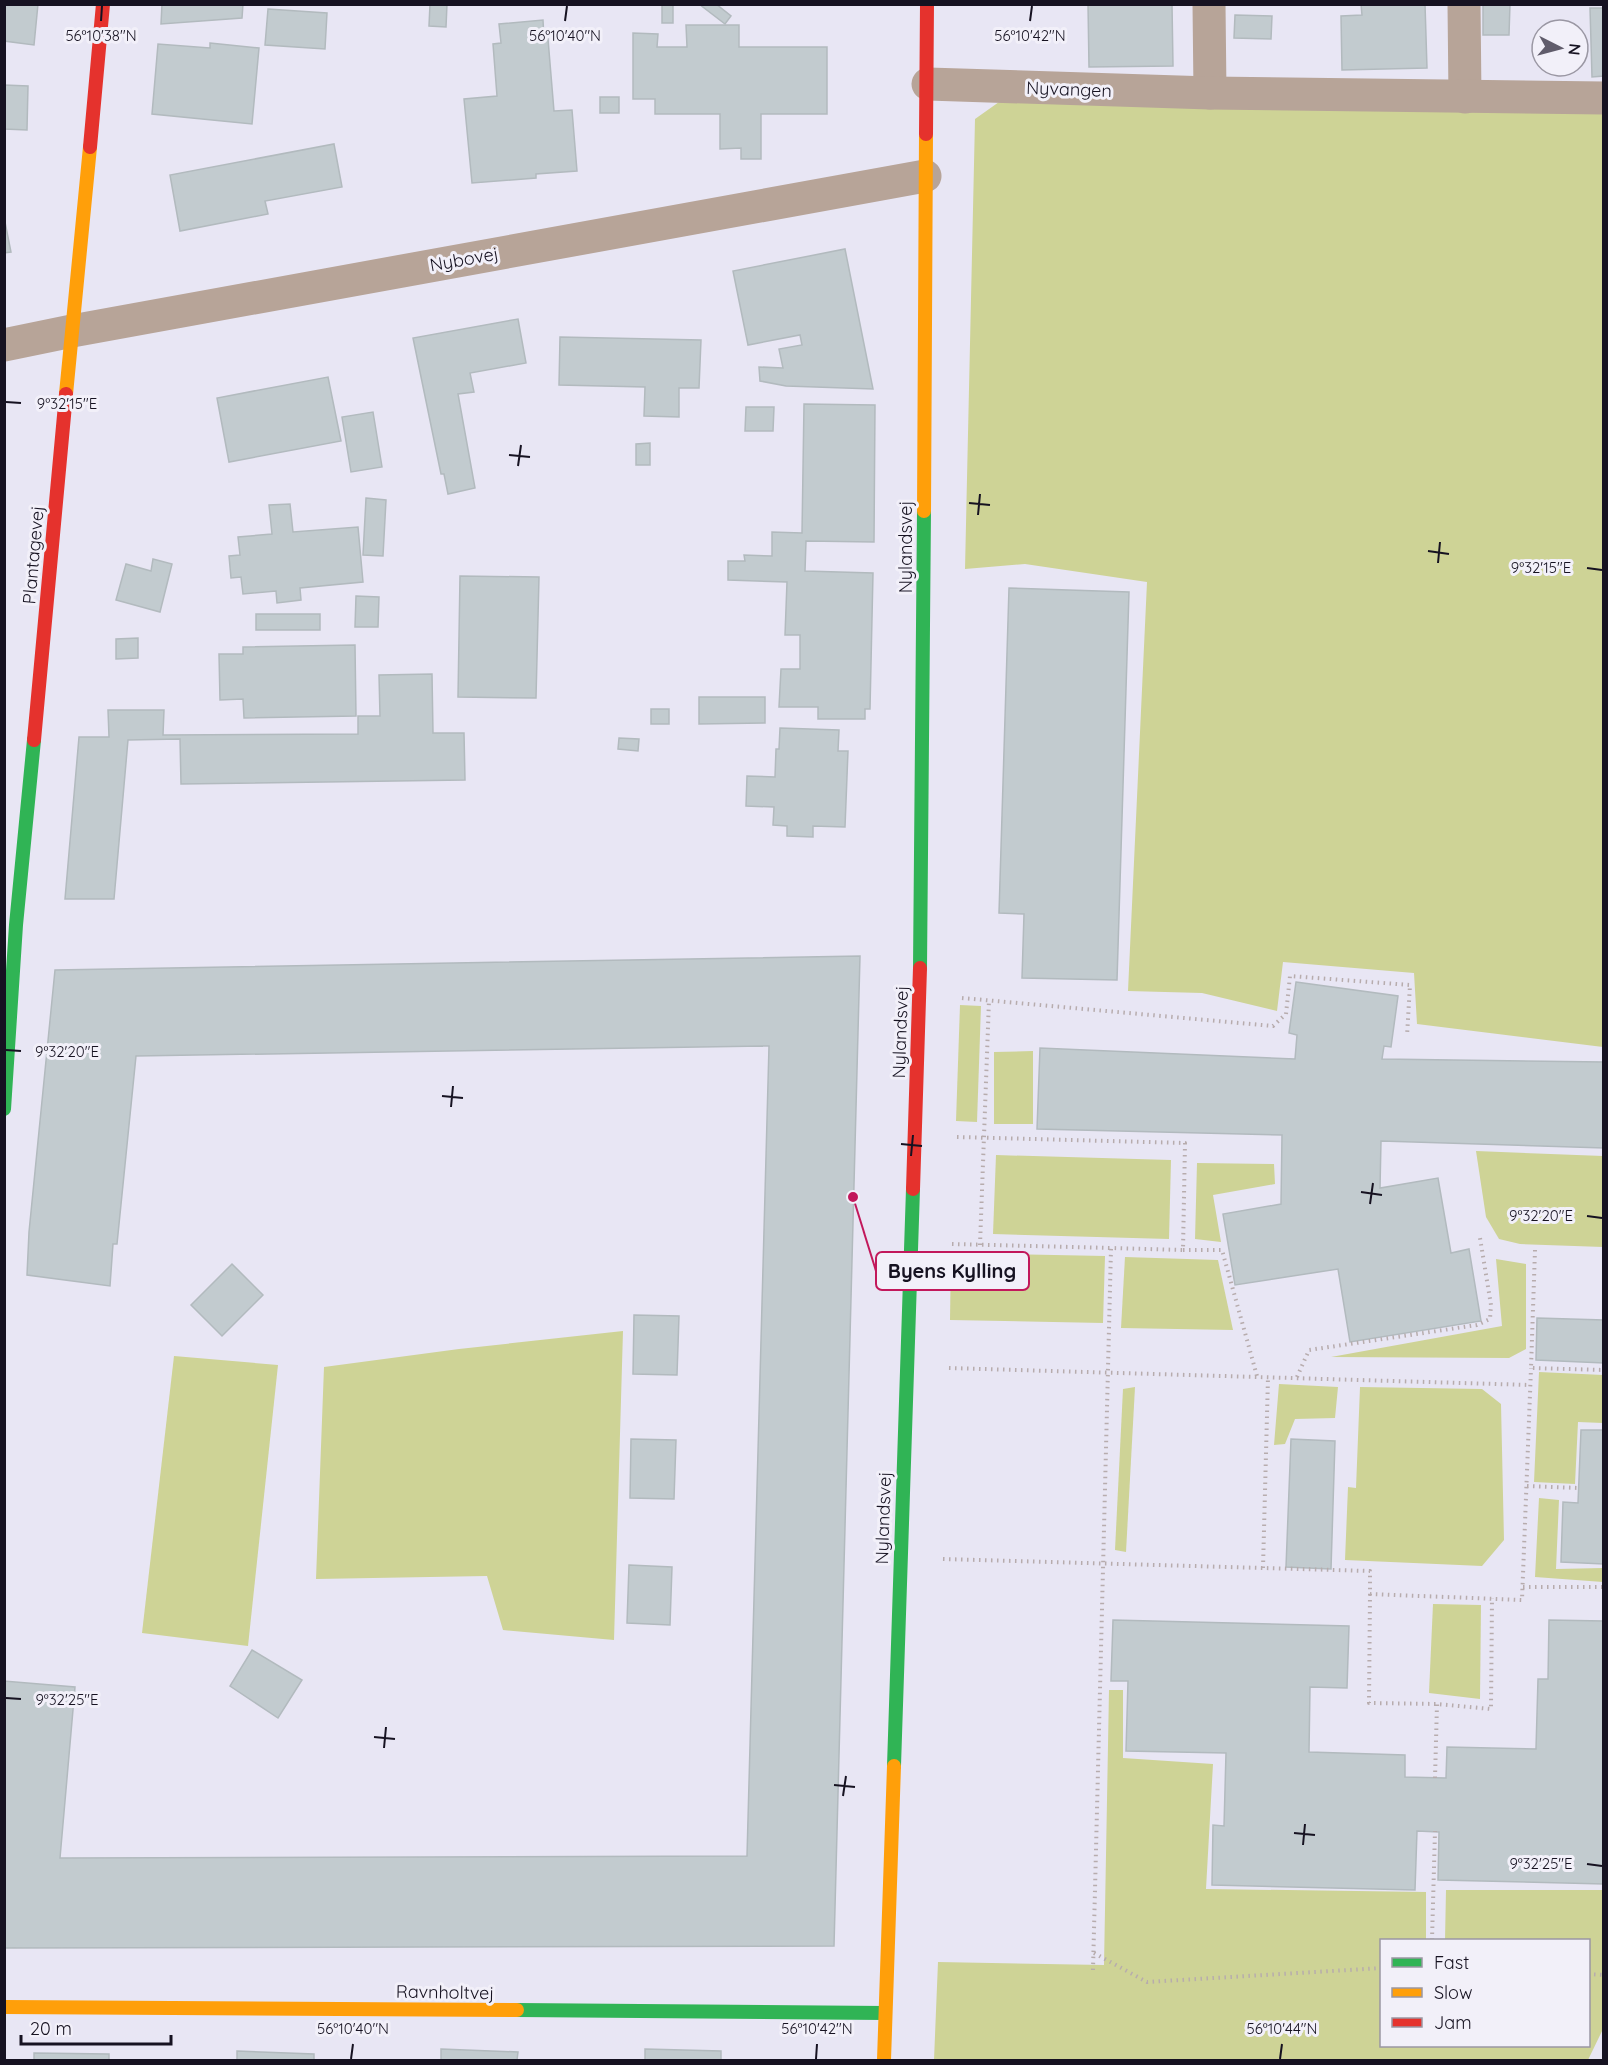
<svg xmlns="http://www.w3.org/2000/svg" width="1608" height="2065" font-family="Quicksand,sans-serif">
  <rect width="100%" height="100%" fill="#e8e6f4"/>
  <g fill="#ced396">
    <polygon points="999,102 1603,110 1603,1047 1417,1024 1414,973 1283,962 1277,1011 1202,993 1128,991 1147,582 1025,564 965,569 975,119"/>
    <polygon points="960,1005 981,1006 977,1122 956,1121"/>
    <polygon points="1033,1051 1033,1124 994,1124 994,1052"/>
    <polygon points="1476,1151 1603,1156 1603,1247 1520,1244 1499,1239 1486,1217"/>
    <polygon points="996,1155 1171,1160 1169,1239 993,1234"/>
    <polygon points="1197,1163 1274,1164 1275,1184 1213,1195 1221,1242 1195,1239"/>
    <polygon points="951,1253 1105,1256 1103,1323 950,1320"/>
    <polygon points="1125,1257 1218,1260 1233,1330 1121,1328"/>
    <polygon points="1496,1259 1526,1264 1526,1349 1509,1358 1331,1357 1502,1326"/>
    <polygon points="623,1331 614,1640 503,1630 487,1576 316,1579 324,1367 459,1349"/>
    <polygon points="174,1356 278,1365 248,1646 142,1633"/>
    <polygon points="1539,1372 1603,1375 1603,1423 1578,1422 1575,1484 1534,1482"/>
    <polygon points="1279,1384 1338,1387 1335,1418 1295,1419 1285,1444 1274,1445"/>
    <polygon points="1135,1387 1126,1552 1115,1550 1123,1389"/>
    <polygon points="1360,1387 1482,1389 1501,1404 1504,1540 1482,1566 1345,1560 1348,1487 1356,1488"/>
    <polygon points="1539,1498 1559,1500 1556,1569 1603,1568 1603,1582 1535,1577"/>
    <polygon points="1433,1604 1481,1605 1480,1699 1429,1693"/>
    <polygon points="1109,1690 1123,1690 1123,1758 1213,1764 1206,1889 1426,1892 1426,1940 1382,1940 1382,2046 1588,2046 1588,1940 1445,1940 1446,1890 1603,1890 1603,2029 1588,2060 934,2060 938,1962 1104,1965"/>
  </g>
  <g fill="#c2cbcf" stroke="#b2babe" stroke-width="1.5">
    <polygon points="4,4 38,4 34,45 4,41"/>
    <polygon points="162,4 243,4 242,18 161,24"/>
    <polygon points="430,4 447,4 446,27 429,26"/>
    <rect x="662" y="4" width="11" height="19"/>
    <polygon points="699,4 716,4 731,16 725,24"/>
    <polygon points="1088,4 1172,4 1173,66 1089,67"/>
    <polygon points="1361,4 1425,4 1427,68 1342,70 1341,16 1362,15"/>
    <polygon points="1483,4 1510,4 1509,35 1483,35"/>
    <polygon points="1590,8 1604,8 1604,76 1592,77"/>
    <polygon points="268,9 327,13 325,49 265,45"/>
    <polygon points="1235,15 1272,16 1271,39 1234,38"/>
    <polygon points="543,20 544,39 548,39 554,111 572,110 577,171 536,174 536,178 472,183 464,99 497,96 493,44 501,43 499,24"/>
    <polygon points="686,25 739,25 739,47 827,47 827,114 761,114 761,159 741,159 741,148 720,149 720,114 655,114 655,99 633,99 633,33 658,34 657,47 687,47"/>
    <polygon points="210,43 259,48 252,124 152,114 158,44 210,48"/>
    <polygon points="4,85 28,86 27,130 4,129"/>
    <rect x="600" y="97" width="19" height="16"/>
    <polygon points="334,144 342,187 265,201 268,214 180,231 170,175"/>
    <polygon points="4,217 11,252 4,253"/>
    <polygon points="845,249 873,389 786,386 760,381 759,367 783,368 779,349 802,345 800,335 748,345 733,271"/>
    <polygon points="518,319 526,363 470,373 474,392 458,394 475,488 448,494 444,474 441,474 413,338"/>
    <polygon points="560,337 701,340 699,388 679,388 679,417 644,416 645,387 559,385"/>
    <polygon points="328,377 341,441 229,462 217,398"/>
    <polygon points="804,404 875,405 874,542 806,541 805,571 873,573 870,709 865,709 865,719 818,719 818,707 779,707 781,669 800,669 800,635 785,635 787,582 728,580 728,561 745,561 744,555 772,556 772,532 802,533"/>
    <polygon points="746,407 774,407 773,431 745,431"/>
    <polygon points="373,412 382,467 351,472 342,417"/>
    <polygon points="650,443 650,465 636,465 636,444"/>
    <polygon points="366,498 386,500 383,556 363,555"/>
    <polygon points="290,504 293,532 358,527 363,582 300,588 301,600 277,603 276,591 243,594 241,577 231,578 229,556 240,555 238,537 272,534 269,505"/>
    <polygon points="153,559 172,564 160,612 116,600 126,564 151,571"/>
    <polygon points="460,576 539,577 536,698 458,697"/>
    <polygon points="1009,588 1129,592 1117,980 1022,978 1024,914 999,913"/>
    <polygon points="356,596 379,597 378,627 355,627"/>
    <rect x="256" y="614" width="64" height="16"/>
    <polygon points="138,638 138,658 116,659 116,639"/>
    <polygon points="355,645 356,716 244,718 243,699 220,700 219,654 243,654 243,647"/>
    <polygon points="432,674 433,733 464,733 465,780 181,784 180,739 128,740 114,899 65,899 79,737 109,737 108,710 164,710 163,735 358,734 358,716 380,716 379,675"/>
    <polygon points="699,697 765,697 765,723 699,724"/>
    <rect x="651" y="709" width="18" height="15"/>
    <polygon points="780,728 839,730 838,751 848,751 845,827 813,826 813,837 787,836 787,826 773,825 774,807 746,806 747,776 775,777 776,749 779,749"/>
    <polygon points="619,738 639,739 638,751 618,749"/>
    <polygon points="860,956 834,1946 4,1948 4,1681 75,1687 60,1858 747,1856 769,1046 136,1056 117,1244 113,1244 110,1286 27,1275 29,1232 55,970"/>
    <polygon points="1296,982 1398,996 1391,1047 1384,1046 1382,1059 1604,1062 1604,1148 1381,1141 1380,1188 1438,1178 1451,1253 1469,1249 1481,1321 1350,1342 1338,1269 1235,1285 1223,1214 1281,1204 1282,1135 1037,1129 1040,1048 1295,1059 1297,1035 1289,1033"/>
    <polygon points="232,1264 263,1295 222,1336 191,1305"/>
    <polygon points="634,1315 679,1316 677,1375 633,1374"/>
    <polygon points="1537,1318 1604,1320 1604,1363 1536,1360"/>
    <polygon points="1581,1430 1604,1430 1604,1564 1561,1562 1563,1502 1578,1503"/>
    <polygon points="631,1439 676,1440 674,1499 630,1498"/>
    <polygon points="1291,1439 1335,1441 1331,1569 1286,1567"/>
    <polygon points="629,1565 672,1567 670,1625 627,1623"/>
    <polygon points="1113,1620 1349,1626 1347,1688 1310,1687 1309,1752 1405,1755 1405,1777 1446,1778 1447,1747 1536,1749 1538,1679 1548,1679 1549,1620 1604,1621 1604,1884 1438,1880 1439,1832 1417,1831 1415,1890 1212,1885 1213,1825 1224,1826 1226,1753 1126,1751 1128,1681 1111,1681"/>
    <polygon points="252,1650 302,1680 278,1718 230,1686"/>
    <polygon points="441,2049 518,2052 517,2060 441,2060"/>
    <polygon points="645,2049 721,2051 721,2060 645,2060"/>
    <polygon points="237,2051 314,2054 314,2060 237,2060"/>
    <polygon points="34,2053 109,2054 109,2060 34,2060"/>
  </g>
  <g fill="none" stroke-linecap="round" stroke-linejoin="round">
    <g stroke="#b7acad" stroke-width="4" stroke-dasharray="1.5 4.5" stroke-linecap="butt">
      <polyline points="962,998 1273,1026 1286,1014 1290,976 1410,985 1407,1036"/>
      <polyline points="957,1137 1185,1143 1183,1250 1111,1248 1093,1970"/>
      <polyline points="952,1244 1111,1248"/>
      <polyline points="980,1245 989,1000"/>
      <polyline points="1183,1250 1222,1250 1257,1376"/>
      <polyline points="1535,1250 1531,1368 1604,1370"/>
      <polyline points="949,1368 1530,1385"/>
      <polyline points="1297,1377 1309,1350 1477,1325 1490,1319 1491,1305 1480,1238"/>
      <polyline points="1527,1486 1579,1488"/>
      <polyline points="943,1559 1370,1571 1370,1594 1522,1600 1531,1368"/>
      <polyline points="1263,1568 1268,1377"/>
      <polyline points="1523,1587 1604,1587"/>
      <polyline points="1370,1594 1369,1703 1437,1704 1491,1709 1492,1598"/>
      <polyline points="1435,1778 1437,1704"/>
      <polyline points="1432,1940 1435,1831"/>
      <polyline points="1094,1953 1147,1982 1382,1968"/>
      <polyline points="1588,1974 1604,1975"/>
    </g>
    <g stroke="#b7a498" stroke-width="33">
      <polyline points="1209,4 1210,93"/>
      <polyline points="1464,4 1465,97"/>
      <polyline points="928,84 1210,93 1604,98"/>
      <polyline points="4,345 72,331 925,176"/>
    </g>
    <g stroke="#30b455" stroke-width="14">
      <polyline points="920,968 924,511"/>
      <polyline points="4,1109 16,925 34,740"/>
      <polyline points="894,1766 913,1189"/>
      <polyline points="517,2010 885,2013"/>
    </g>
    <g stroke="#ff9f0a" stroke-width="14">
      <polyline points="66,394 90,147"/>
      <polyline points="924,511 926,134"/>
      <polyline points="4,2007 517,2010"/>
      <polyline points="884,2060 894,1766"/>
    </g>
    <g stroke="#e5322d" stroke-width="14">
      <polyline points="926,134 927,4"/>
      <polyline points="90,147 103,4"/>
      <polyline points="34,740 66,394"/>
      <polyline points="913,1189 920,968"/>
    </g>
  </g>
  <path fill="none" stroke="#161221" stroke-width="2" d="M101,21l1,-15M565,21l2,-15M1030,21l2,-15M6,402l15,1M509,455l21,2M518,466l3,-21M969,503l21,2M978,515l2,-21M1428,551l21,3M1438,563l2,-21M1587,568l15,2M6,1050l15,1M442,1096l21,2M451,1107l2,-21M901,1144l21,2M911,1156l2,-21M1361,1192l21,3M1370,1204l3,-21M1587,1216l15,2M6,1698l15,1M374,1737l21,2M384,1748l2,-21M834,1785l21,2M843,1796l3,-20M1294,1833l21,2M1303,1845l2,-21M1587,1864l15,2M351,2059l2,-15M816,2059l1,-15M1280,2059l2,-15"/>
  <g text-anchor="middle" dominant-baseline="central" stroke-width="6" stroke-linejoin="round" paint-order="stroke">
    <g font-size="18" fill="#161221" stroke="#f2f0f9">
      <text transform="translate(1069 89) rotate(2)">Nyvangen</text>
      <text transform="translate(464 259) rotate(-10)">Nybovej</text>
      <text transform="translate(905 547) rotate(-90)">Nylandsvej</text>
      <text transform="translate(33 555) rotate(-85)">Plantagevej</text>
      <text transform="translate(900 1032) rotate(-88)">Nylandsvej</text>
      <text transform="translate(883 1518) rotate(-88)">Nylandsvej</text>
      <text transform="translate(445 1992) rotate(1)">Ravnholtvej</text>
    </g>
  </g>
  <g font-size="15" text-anchor="middle" fill="#161221" stroke="#f2f0f9" stroke-width="6" stroke-linejoin="round" paint-order="stroke">
    <text x="101" y="41">56°10'38"N</text>
    <text x="565" y="41">56°10'40"N</text>
    <text x="1030" y="41">56°10'42"N</text>
    <text x="67" y="409">9°32'15"E</text>
    <text x="1541" y="573">9°32'15"E</text>
    <text x="67" y="1057">9°32'20"E</text>
    <text x="1541" y="1221">9°32'20"E</text>
    <text x="67" y="1705">9°32'25"E</text>
    <text x="1541" y="1869">9°32'25"E</text>
    <text x="353" y="2034">56°10'40"N</text>
    <text x="817" y="2034">56°10'42"N</text>
    <text x="1282" y="2034">56°10'44"N</text>
  </g>
  <path fill="none" stroke="#c2185b" stroke-width="2" d="M853 1197L876 1271"/>
  <circle fill="#c2185b" stroke="#f2f0f9" stroke-width="2" cx="853" cy="1197" r="6"/>
  <rect fill="#f2f0f9" stroke="#c2185b" stroke-width="2" x="876" y="1252" width="153" height="38" rx="6"/>
  <g font-size="20" text-anchor="middle" font-weight="bold" fill="#161221">
    <text x="952" y="1278">Byens Kylling</text>
  </g>
  <rect width="1608" height="2065" fill="none" stroke="#161221" stroke-width="12"/>
  <rect x="1380" y="1939" width="210" height="108" fill="#f2f0f9" stroke="#9a97a3" stroke-width="1.5"/>
  <rect x="1392" y="1958" width="30" height="9" fill="#30b455" stroke="#9a97a3" stroke-width="1.5"/>
  <text x="1434" y="1969" font-size="18" fill="#161221">Fast</text>
  <rect x="1392" y="1988" width="30" height="9" fill="#ff9f0a" stroke="#9a97a3" stroke-width="1.5"/>
  <text x="1434" y="1999" font-size="18" fill="#161221">Slow</text>
  <rect x="1392" y="2018" width="30" height="9" fill="#e5322d" stroke="#9a97a3" stroke-width="1.5"/>
  <text x="1434" y="2029" font-size="18" fill="#161221">Jam</text>
  <g transform="translate(1560 48) rotate(96)"><circle r="28" fill="#f2f0f9" stroke="#9a97a3" stroke-width="1.5"/>
  <path d="M0-4.5L10 22L0 15L-10 22Z" fill="#605c6b"/>
  <text y="-9" font-size="16" font-weight="bold" text-anchor="middle" fill="#161221">N</text>
  </g>
  <path d="M21 2035v9h150v-9" fill="none" stroke="#161221" stroke-width="3"/>
  <text x="30" y="2035" font-size="18" fill="#161221" stroke="#f2f0f9" stroke-width="4.5" paint-order="stroke">20 m</text>
</svg>
